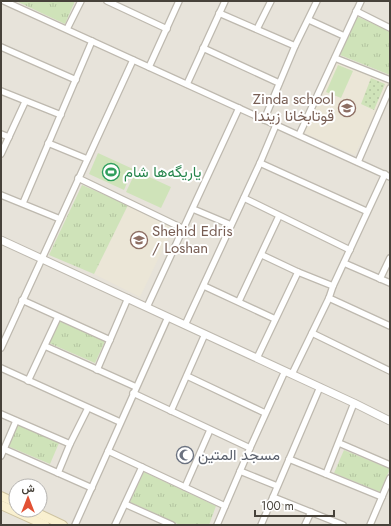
<svg xmlns="http://www.w3.org/2000/svg" width="391" height="526" font-family="Jost,Vazirmatn,sans-serif">
  <defs>
    <pattern id="grass-tufts" width="24" height="20" patternUnits="userSpaceOnUse"><rect width="24" height="20" fill="#cfe3b9"/><path d="M3 7l-1-3M5 7V3M7 7l1-3M15 17l-1-3M17 17v-4M19 17l1-3" fill="none" stroke="#b3c4a0"/></pattern>
    <pattern id="garden-dots" width="8" height="8" patternUnits="userSpaceOnUse"><rect width="8" height="8" fill="#cfe3b9"/><path d="M2 2h.1M6 6h.1" fill="none" stroke="#b3c4a0" stroke-width="1.8" stroke-linecap="round"/></pattern>
  </defs>
  <rect width="100%" height="100%" fill="#f4f1eb"/>
  <path fill="#e7e3da" fill-rule="evenodd" d="M1,1h389v524h-389zM16,486h24v24h-24z"/>
  <g fill="#ebe6d7">
    <polygon points="336,61 390,82 355,155 304,133"/>
    <polygon points="128,205 173,228 140,297 94,274"/>
  </g>
  <g fill="url(#grass-tufts)">
    <polygon points="16,1 75,1 65,24"/>
    <polygon points="356,16 390,31 390,75 340,55"/>
    <polygon points="82,185 128,205 94,274 49,255"/>
    <polygon points="59,321 105,341 95,363 49,343"/>
    <polygon points="13,422 59,443 50,464 3,444"/>
    <polygon points="344,450 390,469 380,492 334,473"/>
    <polygon points="144,472 216,506 209,525 180,525 130,502"/>
  </g>
  <polygon fill="url(#garden-dots)" points="371,78 385,84 374,110 361,104"/>
  <g fill="#cfe3b9">
    <polygon points="338,65 353,71 341,98 326,92"/>
    <polygon points="98,153 133,169 124,190 89,174"/>
    <polygon points="136,171 171,187 161,208 126,192"/>
  </g>
  <g fill="none" stroke-linecap="round" stroke-linejoin="round">
    <g stroke="#beb9af" stroke-width="8">
      <g id="minor">
        <polyline points="4,1 390,177"/>
        <polyline points="107,1 167,29"/>
        <polyline points="356,11 390,28"/>
        <polyline points="219,13 295,46"/>
        <polyline points="309,20 344,36"/>
        <polyline points="67,29 81,1"/>
        <polyline points="257,29 271,1"/>
        <polyline points="1,47 76,80"/>
        <polyline points="203,48 279,83"/>
        <polyline points="335,58 390,80"/>
        <polyline points="149,67 179,1"/>
        <polyline points="187,84 225,1"/>
        <polyline points="1,91 61,115"/>
        <polyline points="264,120 295,46 317,1"/>
        <polyline points="1,134 9,137"/>
        <polyline points="299,135 361,1"/>
        <polyline points="48,143 87,159"/>
        <polyline points="1,154 25,102"/>
        <polyline points="358,162 390,88"/>
        <polyline points="260,163 366,211"/>
        <polyline points="78,178 184,229"/>
        <polyline points="1,195 60,219"/>
        <polyline points="244,198 350,250"/>
        <polyline points="23,203 92,41"/>
        <polyline points="193,209 231,225"/>
        <polyline points="262,255 298,272 333,286"/>
        <polyline points="344,263 390,283"/>
        <polyline points="380,279 390,258"/>
        <polyline points="204,286 275,319"/>
        <polyline points="329,298 390,326"/>
        <polyline points="22,300 110,340"/>
        <polyline points="239,301 279,216"/>
        <polyline points="147,307 239,108"/>
        <polyline points="185,325 260,163 276,125"/>
        <polyline points="312,333 390,371"/>
        <polyline points="45,346 136,387"/>
        <polyline points="1,348 133,60"/>
        <polyline points="257,358 298,272"/>
        <polyline points="1,368 120,422"/>
        <polyline points="97,370 128,298"/>
        <polyline points="292,374 329,298 333,286 385,174"/>
        <polyline points="187,376 265,413"/>
        <polyline points="28,381 58,317"/>
        <polyline points="133,393 250,448"/>
        <polyline points="171,411 205,334"/>
        <polyline points="1,414 70,444"/>
        <polyline points="339,443 390,465"/>
        <polyline points="4,449 92,488"/>
        <polyline points="108,451 225,506"/>
        <polyline points="1,456 16,421"/>
        <polyline points="289,459 382,497"/>
        <polyline points="240,471 277,486"/>
        <polyline points="58,473 70,444 88,408"/>
        <polyline points="326,474 354,403"/>
        <polyline points="185,487 210,430"/>
        <polyline points="273,497 343,525"/>
        <polyline points="125,504 172,525"/>
        <polyline points="75,525 168,317"/>
        <polyline points="115,525 142,467"/>
        <polyline points="217,525 250,448 285,371"/>
        <polyline points="261,525 320,387"/>
        <polyline points="305,525 311,512"/>
        <polyline points="370,525 390,478"/>
      </g>
    </g>
    <g stroke="#beb9af" stroke-width="9">
      <polyline id="tertiary" points="1,240 354,403 390,421"/>
    </g>
    <g stroke="#cec3a0" stroke-width="10">
      <g id="secondary">
        <polyline points="1,496 16,503"/>
        <polyline points="1,505 45,525"/>
        <polyline points="31,510 63,525"/>
      </g>
    </g>
    <use href="#minor" stroke="#fff" stroke-width="5.5"/>
    <use href="#tertiary" stroke="#fff" stroke-width="7"/>
    <use href="#secondary" stroke="#f9f0d0" stroke-width="8"/>
  </g>
  <defs>
    <g id="school-ring" transform="scale(0.9)"><circle r="9.5" fill="#fff" stroke="#8d6e63" stroke-width="1.5"/><path d="M0-5L7-2L0 1L-7-2ZM-4 1L0 2.5L4 1V4Q0 6-4 4Z" fill="#8d6e63"/></g>
    <g id="stadium-ring" transform="scale(0.9)"><circle r="9.5" fill="#fff" stroke="#2e9e5b" stroke-width="1.5"/><path d="M0-5a6.5 5 0 1 0 0 10a6.5 5 0 1 0 0-10ZM-3.5-1.8h7v3.6h-7Z" fill="#2e9e5b"/></g>
    <g id="mosque-ring" transform="scale(0.9)"><circle r="9.5" fill="#fff" stroke="#6b7280" stroke-width="1.5"/><path d="M3.5-4.9A6 6 0 1 0 3.5 4.9A5 5 0 1 1 3.5-4.9Z" fill="#6b7280"/></g>
  </defs>
  <g fill-rule="evenodd">
    <use href="#school-ring" x="347" y="108"/>
    <use href="#stadium-ring" x="111" y="172"/>
    <use href="#school-ring" x="139" y="240"/>
    <use href="#mosque-ring" x="185" y="455"/>
  </g>
  <g text-anchor="middle" dominant-baseline="central" stroke-width="4" stroke-linejoin="round" paint-order="stroke">
    <g font-size="15" fill="#785e54" stroke="#fff" text-anchor="end">
      <text x="334" y="99">Zinda school<tspan x="334" dy="17">قوتابخانا زیندا</tspan></text>
      <text x="152" y="231" text-anchor="start">Shehid Edris<tspan x="152" dy="17">/ Loshan</tspan></text>
    </g>
    <g font-size="15" fill="#27864d" stroke="#fff" text-anchor="start">
      <text x="124" y="172">ياريگه‌ها شام</text>
    </g>
    <g font-size="15" fill="#5b616d" stroke="#fff" text-anchor="start">
      <text x="198" y="455">مسجد المتين</text>
    </g>
  </g>
  <rect width="391" height="526" fill="none" stroke="#47423a" stroke-width="4"/>
  <g transform="translate(28 498)"><circle r="19" fill="#ffffff" stroke="#b5b3b0"/>
  <path d="M0-3L7 15L0 10L-7 15Z" fill="#e25134"/>
  <text y="-6" font-size="11" font-weight="bold" text-anchor="middle" fill="#47423a">ش</text>
  </g>
  <path d="M255 510v6h79v-6" fill="none" stroke="#47423a" stroke-width="2"/>
  <text x="261" y="510" font-size="12" fill="#47423a" stroke="#ffffff" stroke-width="3" paint-order="stroke">100 m</text>
</svg>
